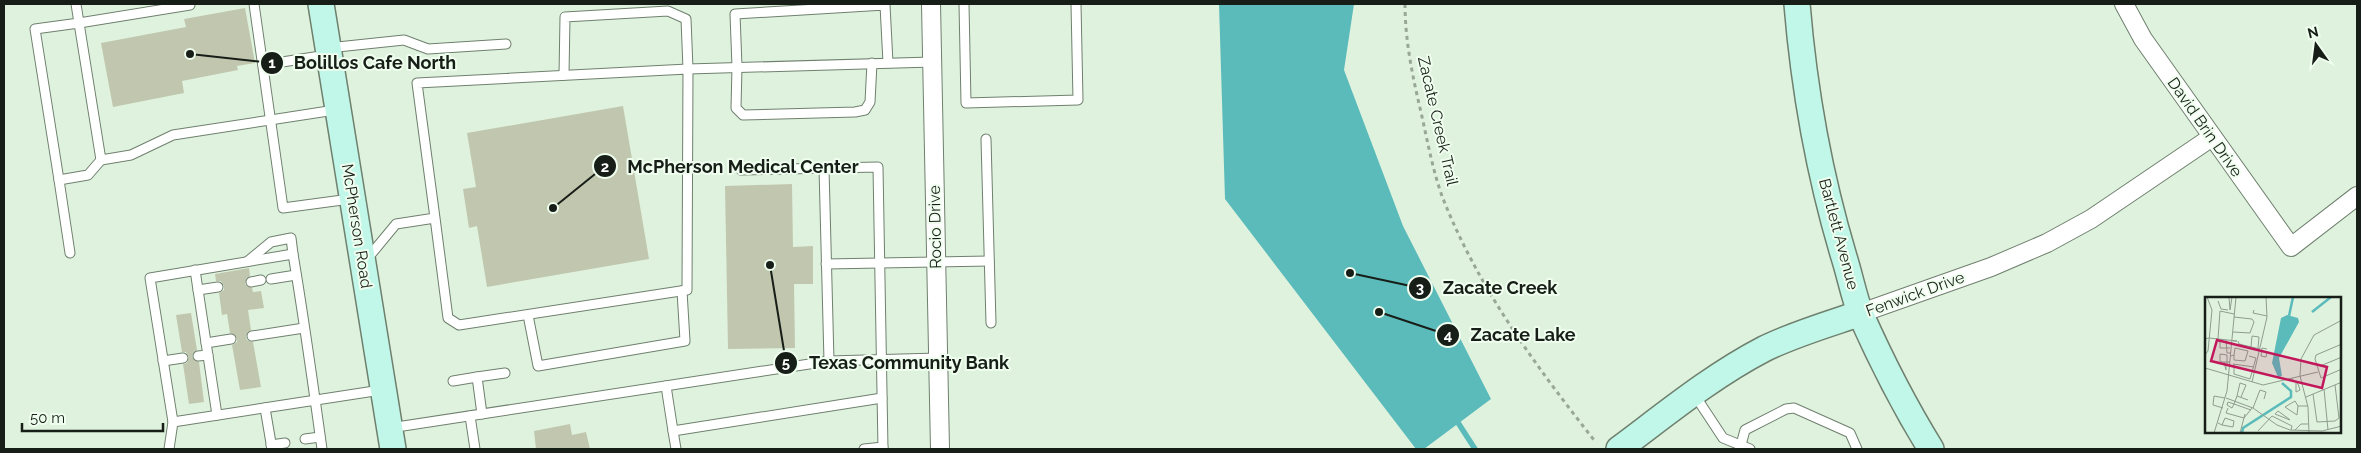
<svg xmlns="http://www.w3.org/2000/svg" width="2361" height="453" font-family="Raleway,sans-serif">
  <rect width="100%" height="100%" fill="#dff2de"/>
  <polygon fill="#5bbbbb" points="1219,4 1354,4 1344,70 1403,226 1491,399 1424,449 1416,449 1225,199"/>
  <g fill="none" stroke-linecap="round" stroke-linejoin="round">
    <polyline stroke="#5bbbbb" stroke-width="5.5" points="1455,418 1475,449"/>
  </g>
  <g fill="#c1c7af">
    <polygon points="245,8 255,63 237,66 238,70 182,81 184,93 113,107 101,43 186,27 184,19"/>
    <polygon points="623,106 649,259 487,287 477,226 469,228 463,189 476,187 467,133"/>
    <polygon points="792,184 793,247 813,246 813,284 794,284 795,348 728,349 725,186"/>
    <polygon points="249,268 250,276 247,278 245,284 252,288 253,292 261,291 264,308 248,310 251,330 246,336 247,340 253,342 261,387 240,390 232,345 237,342 237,338 230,333 227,314 222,315 219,293 224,290 224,286 221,281 216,281 215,274"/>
    <polygon points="191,313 197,350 193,353 192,357 199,362 204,402 189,404 183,364 187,363 189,357 186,352 182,352 176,315"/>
    <polygon points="570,424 572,435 586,432 590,449 536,449 534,431"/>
  </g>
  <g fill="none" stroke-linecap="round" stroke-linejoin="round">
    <g stroke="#6f806e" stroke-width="11">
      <g id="lane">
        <polyline points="76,4 79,23 190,5"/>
        <polyline points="254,4 283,208 350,199"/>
        <polyline points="964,4 966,103 1078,100 1076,4"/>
        <polyline points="328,48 404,40 428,49 506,44"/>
        <polyline points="872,63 870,102 865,110 855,112 743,115 736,108 737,67 735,14 885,5 888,63"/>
        <polyline points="263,65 327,55"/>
        <polyline points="564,75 565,17 668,11 686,19 688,69 932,62"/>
        <polyline points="986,139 991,323"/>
        <polyline points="824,168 829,361"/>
        <polyline points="741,170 878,167 883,449"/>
        <polyline points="59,180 35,29 79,23 101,160 131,155 173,135 335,110"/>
        <polyline points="70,253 59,180 88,175 101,160"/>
        <polyline points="367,259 396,224 435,218 448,318 459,325 687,290 688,69 417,83 435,218"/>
        <polyline points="248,261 271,242 291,238 293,254"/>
        <polyline points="826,264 989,261"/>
        <polyline points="195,270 217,415"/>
        <polyline points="271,279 296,275"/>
        <polyline points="251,282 261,280"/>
        <polyline points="198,290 218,287"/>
        <polyline points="528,315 538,366 685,341 682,291"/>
        <polyline points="252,336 304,328"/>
        <polyline points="206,343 231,339"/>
        <polyline points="198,356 208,355"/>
        <polyline points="163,361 183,358"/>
        <polyline points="453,381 477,377"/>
        <polyline points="666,386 673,431 882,398"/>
        <polyline points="1694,394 1723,438 1750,449"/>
        <polyline points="265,408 272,449"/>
        <polyline points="482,414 477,377 505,373"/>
        <polyline points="470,416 475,449"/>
        <polyline points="390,428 829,361 938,358"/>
        <polyline points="673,431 676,449"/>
        <polyline points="305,439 320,437"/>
        <polyline points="271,445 285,443"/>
        <polyline points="1741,445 1745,430 1786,409 1794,408 1850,433 1857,449"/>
        <polyline points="169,449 173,422"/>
        <path d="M322,449c-9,-65 -18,-130 -29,-195l-143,24 23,144c69,-11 139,-21 208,-32"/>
        <polyline points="864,449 883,447"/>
      </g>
    </g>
    <g stroke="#6f806e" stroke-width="20">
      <g id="street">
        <polyline points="931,4 940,449"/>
        <polyline points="2124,4 2143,39 2291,247 2357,196"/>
        <polyline points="1861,313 1991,267 2047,243 2091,219 2212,137"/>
      </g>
    </g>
    <g stroke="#6f806e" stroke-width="28">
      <g id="secondary">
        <polyline points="321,4 393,449"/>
        <path d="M1797,4c7,85 22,170 47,253 6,19 10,40 17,58 20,45 44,92 70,134"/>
        <path d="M1619,449c47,-35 93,-73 145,-100 30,-15 65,-25 97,-36"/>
      </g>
    </g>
    <path stroke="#98a797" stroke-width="3" stroke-dasharray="4 4" stroke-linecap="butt" d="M1405,4c0,35 7,70 15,104 7,30 12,60 22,88 35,90 93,169 152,244"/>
    <use href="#lane" stroke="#fff" stroke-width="9"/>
    <use href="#street" stroke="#fff" stroke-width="18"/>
    <use href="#secondary" stroke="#c1f7e9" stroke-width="25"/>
  </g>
  <g text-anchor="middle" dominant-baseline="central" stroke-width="4" stroke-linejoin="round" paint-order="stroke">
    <g font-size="16" fill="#171e17" stroke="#effeee">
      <text transform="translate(1438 121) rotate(77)">Zacate Creek Trail</text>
      <text transform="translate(2205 127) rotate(55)">David Brin Drive</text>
      <text transform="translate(357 226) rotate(81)">McPherson Road</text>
      <text transform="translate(935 227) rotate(-91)">Rocio Drive</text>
      <text transform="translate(1839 234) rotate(75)">Bartlett Avenue</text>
      <text transform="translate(1915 294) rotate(-20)">Fenwick Drive</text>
    </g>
  </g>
  <g transform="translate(2205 297)">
    <rect width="136" height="136" fill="#dff2de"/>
    <path d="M82,18l11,3 1,4 -20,36 3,18 -4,1 -6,-14 9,-45z" fill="#5bbbbb"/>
    <path fill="none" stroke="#5bbbbb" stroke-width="2.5" d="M107,15l19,-15M84,19l4,-19M37,136l1,-5 48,-31v-6l-9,-8"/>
    <path fill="none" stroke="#8f9d8e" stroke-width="1" d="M24,0l1,13 2,-13M13,4l3,8 7,1M49,13l-1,3 14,3M28,35l17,1 4,-11 -2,-3 -18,-2M0,42l4,-1 28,3h-4M13,42l2,-28 14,3M21,43l1,13h4M33,44l1,3 21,5M15,45v6h10M137,47l-26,11 -1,4 6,19 21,-9M46,50l1,-11 7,1 -1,11M62,52l-5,-1 -1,8 5,1 1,-6M0,58l3,-4 4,-41 -5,-13M26,59l3,-1v5l11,1 3,-10 -13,-3 -1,7M19,65l2,8v-5l1,-1v-9l-7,-1v7l2,1h8M28,67l21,3M29,67v10l16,5 6,-21 -7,-2M115,69l22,-9M0,71l58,17 55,-13M86,81l7,6 2,6 -4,2v-9M47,85l15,-65 -1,-20M119,92l4,41M108,97l4,28 18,-1 4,-3 -4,-33M32,99l3,-13 6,2 -5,12M101,100l36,-15M21,101l27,10 24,17 13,5 32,1 20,-5M43,103l-11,-4 -3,8 -6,-2 -1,3 5,3 2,-4 17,6M93,109l-1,9 -12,-8 10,-6 3,5h10M18,111l-10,-3 1,-9 11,2M23,111l-2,5 18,5 8,-10M48,111l7,-18 6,2 -2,7M73,114l11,8 1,1 -15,-6zM13,126l4,2 11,2 1,-6 -9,-3 -3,7M90,133l6,-6h7M53,134l14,-15 20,10 -1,4M9,136l13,-42 9,-94M35,136l5,-19M104,136l-1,-26 -8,-31 1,-17 13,-24 28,-15"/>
    <path fill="#c2185b" fill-opacity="0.15" stroke="#c2185b" stroke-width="2.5" d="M12,43l110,27 -5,21 -111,-27z"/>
    <rect width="136" height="136" fill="none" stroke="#171e17" stroke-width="2.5"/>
  </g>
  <path fill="none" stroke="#171e17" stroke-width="2" d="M190 54L272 63M553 208L605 166M1350 273L1420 288M1379 312L1448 335M770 265L786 363"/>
  <g fill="#171e17" stroke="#effeee" stroke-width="2">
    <circle cx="190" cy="54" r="5"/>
    <circle cx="553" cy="208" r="5"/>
    <circle cx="1350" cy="273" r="5"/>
    <circle cx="1379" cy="312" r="5"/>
    <circle cx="770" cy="265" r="5"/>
    <circle cx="272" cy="63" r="12"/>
    <circle cx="605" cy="166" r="12"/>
    <circle cx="1420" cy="288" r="12"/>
    <circle cx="1448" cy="335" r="12"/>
    <circle cx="786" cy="363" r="12"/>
  </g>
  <g font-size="15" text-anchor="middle" font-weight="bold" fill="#fff">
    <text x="272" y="68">1</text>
    <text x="605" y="172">2</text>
    <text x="1420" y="293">3</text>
    <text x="1448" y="340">4</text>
    <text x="786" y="368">5</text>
  </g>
  <g font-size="18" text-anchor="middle" font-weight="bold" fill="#171e17" stroke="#effeee" stroke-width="4" stroke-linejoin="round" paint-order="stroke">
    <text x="375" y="69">Bolillos Cafe North</text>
    <text x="743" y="173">McPherson Medical Center</text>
    <text x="1500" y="294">Zacate Creek</text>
    <text x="1523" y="341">Zacate Lake</text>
    <text x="909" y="369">Texas Community Bank</text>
  </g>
  <rect width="2361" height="453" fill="none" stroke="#171e17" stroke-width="10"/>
  <g transform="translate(2316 45) rotate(346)" stroke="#effeee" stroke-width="4" paint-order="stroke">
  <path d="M0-4L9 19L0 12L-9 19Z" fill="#171e17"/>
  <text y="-8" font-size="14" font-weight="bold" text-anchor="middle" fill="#171e17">N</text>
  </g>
  <path d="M22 423v8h141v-8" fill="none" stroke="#171e17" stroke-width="2.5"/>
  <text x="30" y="423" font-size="15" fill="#171e17" stroke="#effeee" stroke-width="4" paint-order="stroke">50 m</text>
</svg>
